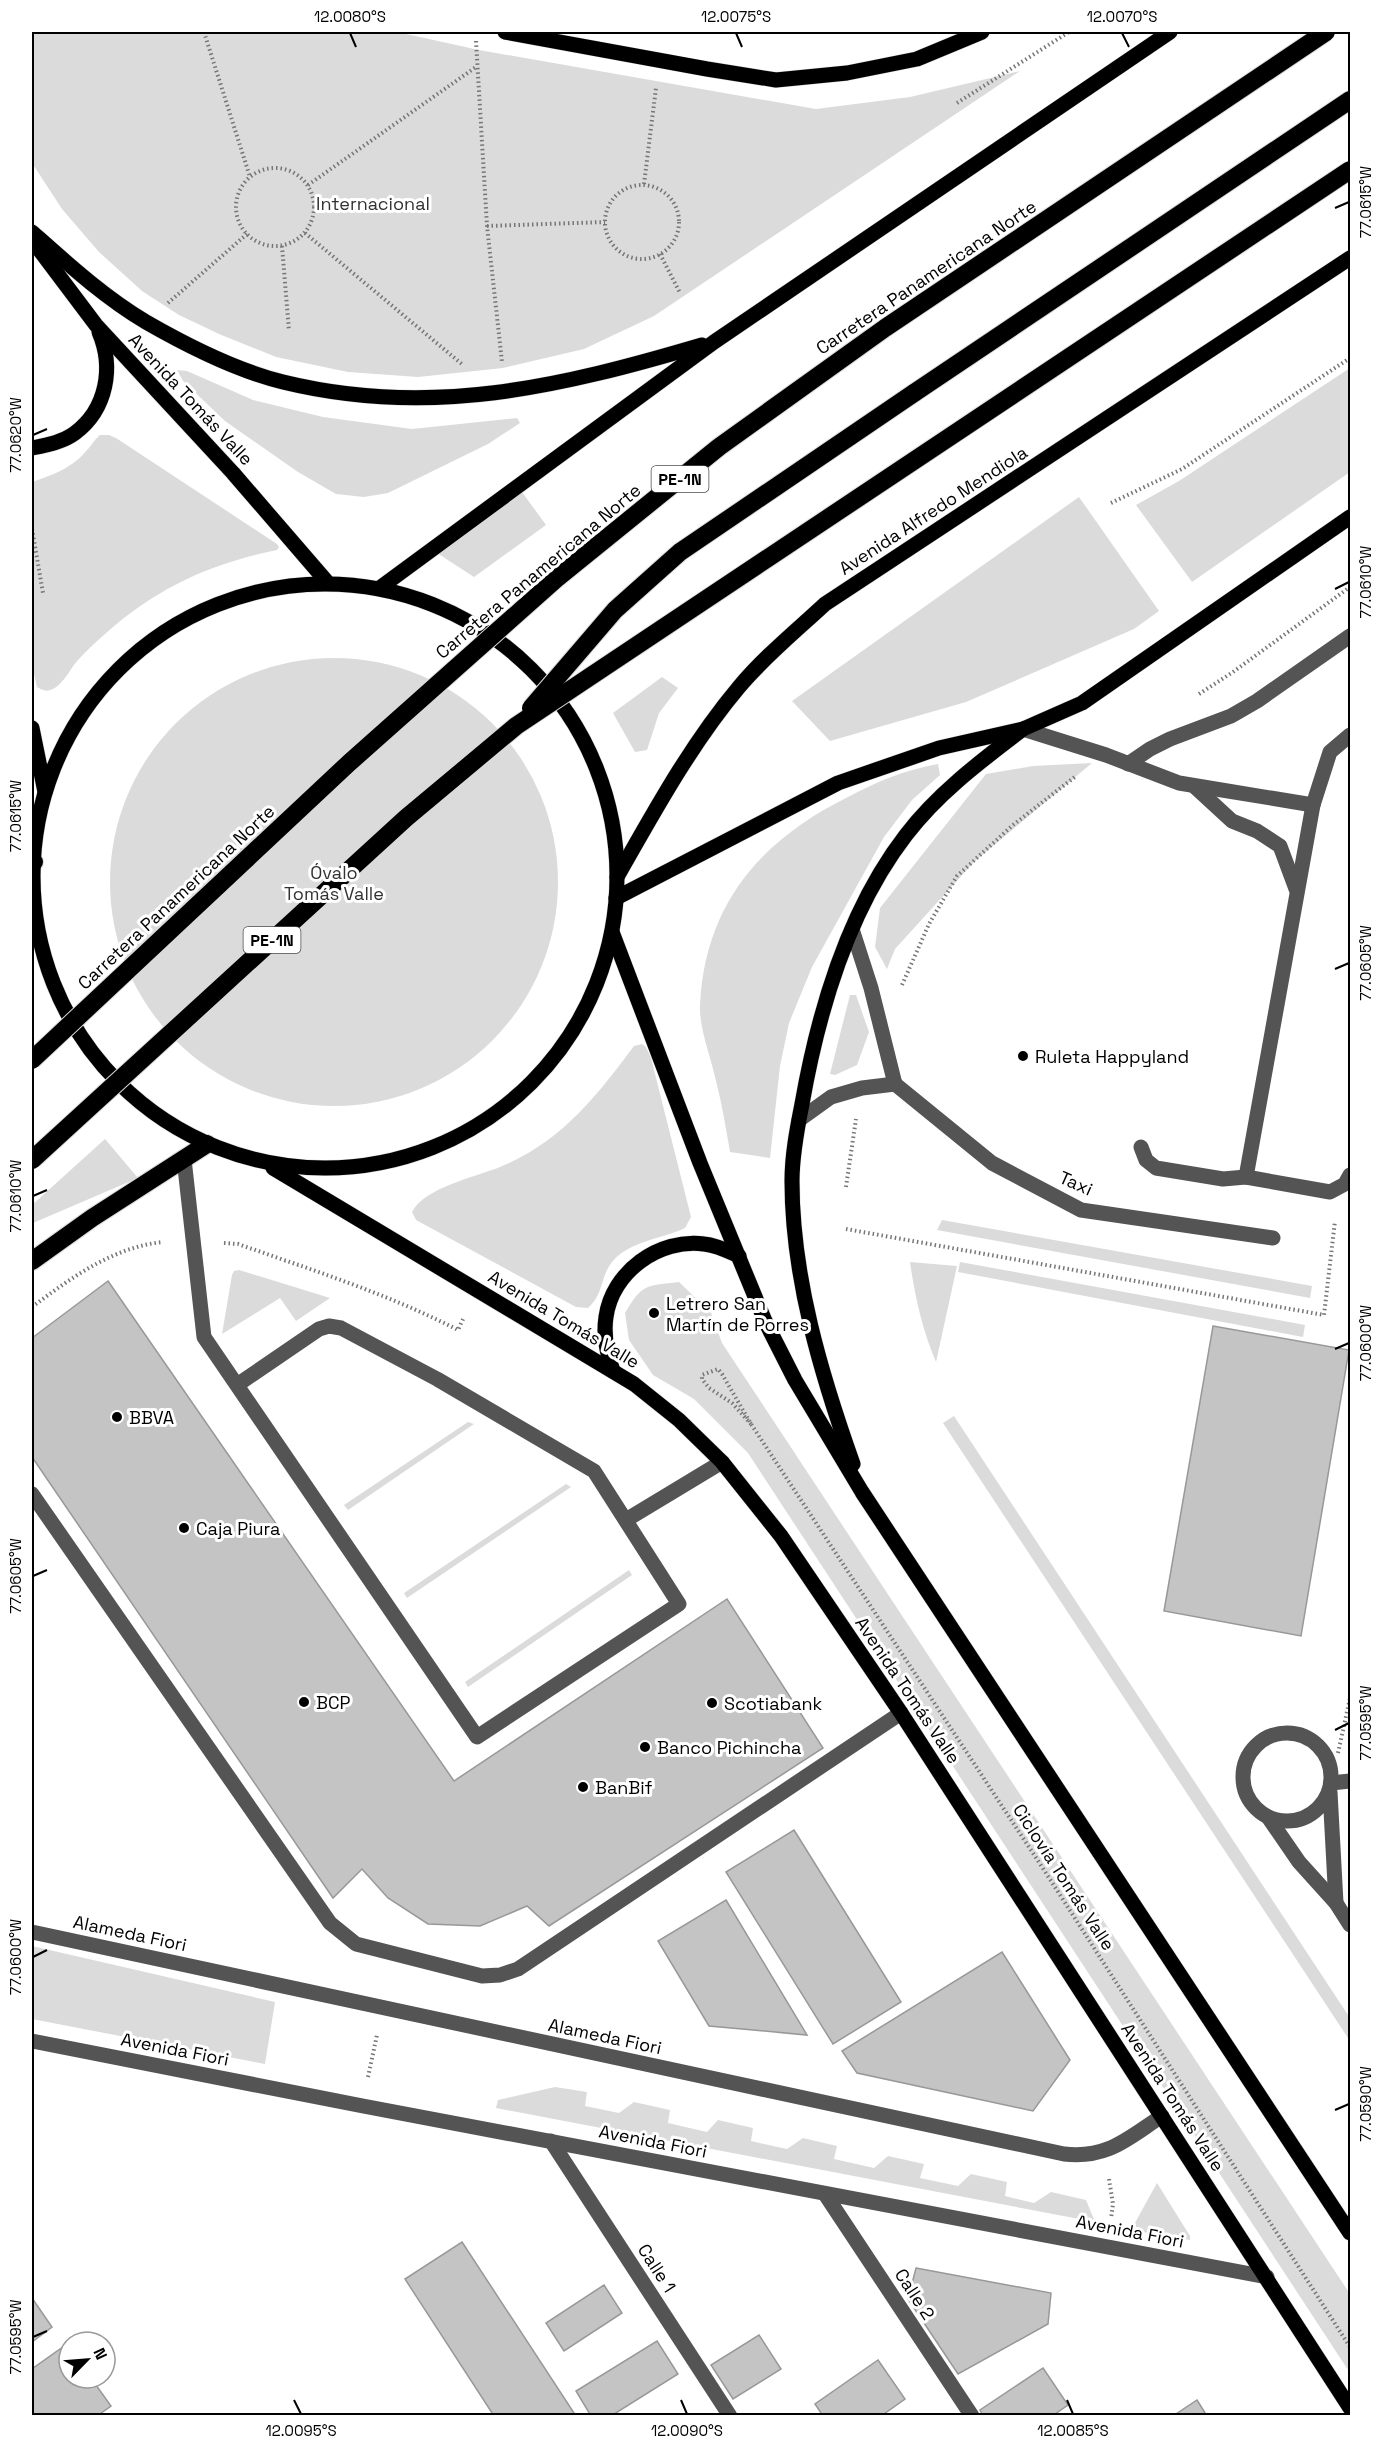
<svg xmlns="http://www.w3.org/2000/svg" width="1382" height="2447" font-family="'Space Grotesk',sans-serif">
  <rect width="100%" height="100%" fill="#fff"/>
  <g fill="#dbdbdb">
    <polygon points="32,32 397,32 479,50 816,109 910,97 1020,71 654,316 584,349 503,368 418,377 348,372 276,357 219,334 179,315 142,291 99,252 62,209 32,163"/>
    <polygon points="1350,368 1350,472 1192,582 1136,505 1179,481"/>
    <polygon points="177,370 187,371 253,400 323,417 412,429 517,418 520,423 488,444 388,493 364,497 336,494 298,472 225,421 183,381"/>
    <path d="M100,435h9l7,3 161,106 2,3 -2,3c-68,14 -120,38 -172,84 -10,9 -19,17 -27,26 -8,9 -16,27 -28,30 -5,2 -9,-1 -13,-3l-5,-21v-184c19,-6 42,-15 55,-32 5,-5 7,-10 13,-15z"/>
    <polygon points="522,492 546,525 474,577 437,553"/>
    <polygon points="1079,497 1159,611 1134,629 966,702 830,741 792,701"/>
    <circle cx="334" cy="882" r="224"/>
    <polygon points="662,677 678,688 659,713 647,750 635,752 613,713"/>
    <polygon points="1092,763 974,862 895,949 887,969 875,947 880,908 986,774 1033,766"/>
    <path d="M938,764l2,11 -28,25 -28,37 -72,130 -23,56 -9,43 -10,92 -40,-6c-4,-23 -8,-48 -14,-71 -5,-24 -17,-52 -16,-76 5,-101 61,-165 148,-208 30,-16 57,-27 90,-33z"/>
    <polygon points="850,995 856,995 869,1032 857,1065 835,1075 830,1074"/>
    <path d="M642,1044l4,3 5,11 40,159 -6,11c-23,11 -56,13 -73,34 -12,15 -8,32 -24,46l-12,-1 -160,-87 -4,-8c12,-24 63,-35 88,-45 61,-25 96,-70 134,-121z"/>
    <polygon points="105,1139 138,1178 33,1223 32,1205"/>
    <polygon points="942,1220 1312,1286 1310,1298 937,1230"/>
    <path d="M910,1262l47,4 -21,96c-14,-33 -21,-65 -26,-100z"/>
    <polygon points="960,1262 1305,1325 1303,1337 958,1272"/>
    <polygon points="239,1270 330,1298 296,1321 280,1298 222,1334 232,1275 234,1271"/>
    <path d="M679,1282l32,31 11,30 628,951v79l-602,-920 -54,-54 -41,-24 -24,-35 -4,-27c18,-30 21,-27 54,-31z"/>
    <polygon points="954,1416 1350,2018 1350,2041 943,1423"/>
    <polygon points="468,1422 474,1424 348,1510 344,1505"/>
    <polygon points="566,1484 571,1487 407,1598 404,1593"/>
    <polygon points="629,1570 632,1575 468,1687 465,1682"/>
    <polygon points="32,1946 275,2002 265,2064 32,2019"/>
    <polygon points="555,2087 587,2092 585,2106 619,2113 634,2102 670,2110 668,2123 707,2132 718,2120 753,2128 751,2141 787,2149 803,2138 837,2146 834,2159 874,2168 888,2156 924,2164 920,2178 958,2186 971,2174 1007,2182 1005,2196 1034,2203 1051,2192 1086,2200 1095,2222 496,2108 498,2100"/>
    <polygon points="1157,2183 1190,2236 1190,2240 1131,2230"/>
  </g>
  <g fill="#c4c4c4" stroke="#989898" stroke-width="1.5">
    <polygon points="108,1281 454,1781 727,1599 823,1748 549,1926 527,1906 480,1926 428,1924 388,1898 362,1869 333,1898 32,1457 32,1338"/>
    <polygon points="1213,1326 1349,1350 1301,1636 1164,1611"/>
    <polygon points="794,1830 901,2002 833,2044 726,1872"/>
    <polygon points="726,1900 807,2035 709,2026 658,1941"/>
    <polygon points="1002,1952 1070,2060 1033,2111 857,2073 842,2051"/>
    <polygon points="462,2242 576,2416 494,2416 405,2279"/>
    <polygon points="916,2268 1051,2293 1048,2324 958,2374 908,2299"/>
    <polygon points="604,2285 622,2313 564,2351 546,2323"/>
    <polygon points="32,2298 52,2327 32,2342"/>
    <polygon points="759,2335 781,2369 733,2399 711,2365"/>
    <polygon points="657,2341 678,2374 611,2416 591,2416 576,2391"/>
    <polygon points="67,2344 69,2347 69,2378 91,2378 111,2406 97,2416 32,2416 32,2369"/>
    <polygon points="878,2360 905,2399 881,2416 823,2416 815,2404"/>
    <polygon points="1043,2368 1068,2405 1052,2416 983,2416 980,2410"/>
    <polygon points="1197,2400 1207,2416 1173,2416"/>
  </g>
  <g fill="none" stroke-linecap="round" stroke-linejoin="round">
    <g stroke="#dbdbdb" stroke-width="16">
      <g id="major">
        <polyline points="505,32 707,69 776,80 847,73 917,59 982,32"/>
        <path d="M32,232c36,32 72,65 114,90 40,23 92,49 137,60 147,36 277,5 419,-37"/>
        <polyline points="35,244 96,325 233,473 327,582"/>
        <path d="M32,448c15,-3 31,-6 43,-15 32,-24 39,-66 24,-101"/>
        <circle cx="325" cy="876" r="292"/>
        <polyline points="381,587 714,342 1170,32"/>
        <polyline points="32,728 45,792"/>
        <path d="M617,877c37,-65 74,-133 122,-190 25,-30 57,-56 86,-83l525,-346"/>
        <polyline points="616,898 838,783 939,748 1023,729 1082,703 1350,517"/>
        <polyline points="612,932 700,1163 765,1321 795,1380 862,1492 1350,2233"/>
        <polyline points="273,1168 634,1384 679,1420 722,1462 781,1536 901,1713 1350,2408"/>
        <path d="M613,1371c-6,-18 -10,-35 -7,-54 6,-45 53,-79 98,-73 12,1 24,7 35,12"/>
        <path d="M853,1464c-32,-90 -61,-187 -61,-283 0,-26 5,-52 10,-77 16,-91 46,-194 104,-269 32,-42 75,-74 117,-106"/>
      </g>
    </g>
    <g stroke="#dbdbdb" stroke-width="20">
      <g id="highway">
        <polyline points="914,393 1350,100"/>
        <polyline points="32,864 34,862"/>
        <polyline points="32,1261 92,1218 207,1144"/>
      </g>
    </g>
    <g stroke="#767676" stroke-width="4" stroke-dasharray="1.5 3" stroke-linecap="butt">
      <polyline points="204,32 250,177"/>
      <polyline points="476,41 487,226 502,362"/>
      <polyline points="957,103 1069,32"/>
      <circle cx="275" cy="207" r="39"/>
      <polyline points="644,184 656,88"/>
      <polyline points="308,185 476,67"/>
      <circle cx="642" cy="222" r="37"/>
      <polyline points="487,226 605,222"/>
      <polyline points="305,233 463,365"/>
      <polyline points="282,246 289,331"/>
      <polyline points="660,254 680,293"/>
      <polyline points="168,303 247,234"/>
      <polyline points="1111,503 1182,469 1350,358"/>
      <polyline points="32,529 43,593"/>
      <polyline points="1199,694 1233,672 1350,587"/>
      <polyline points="902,985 929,924 957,876 1013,825 1076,776"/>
      <polyline points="846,1187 856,1119"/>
      <polyline points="846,1229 1324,1315 1335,1221"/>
      <path d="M224,1243l14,1c74,26 150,50 220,86l6,-13"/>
      <path d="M32,1307c39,-29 81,-60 131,-65"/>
      <polyline points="751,1424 732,1403 709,1388 702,1379 702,1375 718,1369 722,1374 751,1424 1044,1870 1350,2347"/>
      <polyline points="1338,1753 1350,1698"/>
      <polyline points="368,2077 377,2035"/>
      <polyline points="1109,2179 1113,2204 1111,2219"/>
    </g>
    <g stroke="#545454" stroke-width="15">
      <polyline points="1023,729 1106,755 1179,783 1313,805"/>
      <polyline points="1128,764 1150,749 1170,739 1231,716 1257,701 1350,636"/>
      <polyline points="1194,786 1232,821 1257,831 1280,846 1296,889"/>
      <polyline points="852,929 871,988 895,1084"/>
      <polyline points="895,1084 992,1163 1081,1210 1273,1238"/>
      <polyline points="799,1120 831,1097 862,1088 895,1084"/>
      <polyline points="1141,1147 1146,1160 1156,1168 1223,1179 1246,1177 1330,1192 1345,1184 1350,1175"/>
      <polyline points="184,1159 204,1337 477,1737 679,1604 594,1471 437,1379 341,1328 329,1326 319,1329 237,1385"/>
      <polyline points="1246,1177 1313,805 1330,752 1350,735"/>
      <polyline points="32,1494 330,1923 356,1944 482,1976 500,1975 518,1969 901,1713"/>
      <polyline points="626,1520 722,1462"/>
      <circle cx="1287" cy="1777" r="44"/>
      <polyline points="1331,1783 1350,1781"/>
      <polyline points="1330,1792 1336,1903"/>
      <polyline points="1268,1817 1299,1862 1336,1903 1350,1925"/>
      <path d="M32,1932l1032,222c44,5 64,-16 98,-38"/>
      <polyline points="32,2041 363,2106 1267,2277"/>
      <polyline points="551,2141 730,2416"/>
      <polyline points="825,2194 972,2416"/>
    </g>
    <use href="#major" stroke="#000" stroke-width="15"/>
    <use href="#highway" stroke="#000" stroke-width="18"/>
    <g stroke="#dbdbdb" stroke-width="20" stroke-linecap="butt">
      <g id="highway-bridge">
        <polyline points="531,708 615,610 680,552 914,393"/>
        <polyline points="32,1060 349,763 556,579 719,447 885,328 1326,32"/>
        <polyline points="32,1160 406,818 516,726 1350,170"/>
      </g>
    </g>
    <use href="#highway-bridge" stroke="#000" stroke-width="18"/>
  </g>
  <path fill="none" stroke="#000" stroke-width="2" d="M350,33l6,14M736,33l6,14M1122,33l7,14M1335,208l14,-6M33,435l14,-6M1335,589l14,-7M33,816l14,-7M1335,969l14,-6M33,1196l14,-6M1335,1349l14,-6M33,1576l14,-6M1335,1730l14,-7M33,1957l14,-7M1335,2110l14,-6M33,2337l14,-6M294,2400l7,14M681,2400l6,14M1067,2400l6,14"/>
  <g fill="#000" stroke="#fff" stroke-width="2">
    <circle cx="1023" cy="1056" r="6"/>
    <circle cx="654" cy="1313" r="6"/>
    <circle cx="117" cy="1417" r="6"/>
    <circle cx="184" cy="1528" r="6"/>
    <circle cx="304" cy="1702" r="6"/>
    <circle cx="712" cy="1703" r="6"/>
    <circle cx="645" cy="1747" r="6"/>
    <circle cx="583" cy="1787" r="6"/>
  </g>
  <g text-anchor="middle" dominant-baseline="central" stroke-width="6" stroke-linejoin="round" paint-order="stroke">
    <g fill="#fff" stroke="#4c4c4c" stroke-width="1.5">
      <rect x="651.5" y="466" width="57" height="26" rx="4.5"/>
      <rect x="243.5" y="927" width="57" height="26" rx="4.5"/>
    </g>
    <g font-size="16" font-weight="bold" fill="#000">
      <text x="680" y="479">PE-1N</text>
      <text x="272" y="940">PE-1N</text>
    </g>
    <g font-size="18" fill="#323232" stroke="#fff">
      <text x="373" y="203">Internacional</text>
      <text x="334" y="872">Óvalo<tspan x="334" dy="21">Tomás Valle</tspan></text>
    </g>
    <g font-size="18" fill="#000" stroke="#fff">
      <text transform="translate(926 277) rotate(-34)">Carretera Panamericana Norte</text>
      <text transform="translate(191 399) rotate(47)">Avenida Tomás Valle</text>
      <text transform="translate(933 510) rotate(-33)">Avenida Alfredo Mendiola</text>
      <text transform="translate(538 571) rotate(-40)">Carretera Panamericana Norte</text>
      <text transform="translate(176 897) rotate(-43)">Carretera Panamericana Norte</text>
      <text transform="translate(1076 1183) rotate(24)">Taxi</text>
      <text transform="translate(564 1319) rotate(31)">Avenida Tomás Valle</text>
      <text transform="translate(908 1690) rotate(56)">Avenida Tomás Valle</text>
      <text transform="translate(1064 1877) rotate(57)">Ciclovía Tomás Valle</text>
      <text transform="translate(130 1933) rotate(12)">Alameda Fiori</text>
      <text transform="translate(605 2036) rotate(12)">Alameda Fiori</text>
      <text transform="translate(175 2049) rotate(11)">Avenida Fiori</text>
      <text transform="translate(1173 2097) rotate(57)">Avenida Tomás Valle</text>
      <text transform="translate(653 2141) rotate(11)">Avenida Fiori</text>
      <text transform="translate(1130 2231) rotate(11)">Avenida Fiori</text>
      <text transform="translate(657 2268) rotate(57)">Calle 1</text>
      <text transform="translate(915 2294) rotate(57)">Calle 2</text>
    </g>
    <g font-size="18" fill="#000" stroke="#fff" text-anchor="start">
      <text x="1035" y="1056">Ruleta Happyland</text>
      <text x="666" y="1303">Letrero San<tspan x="666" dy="21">Martín de Porres</tspan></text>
      <text x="129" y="1417">BBVA</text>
      <text x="196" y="1528">Caja Piura</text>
      <text x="316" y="1702">BCP</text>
      <text x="724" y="1703">Scotiabank</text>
      <text x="657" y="1747">Banco Pichincha</text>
      <text x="595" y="1787">BanBif</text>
    </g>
  </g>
  <rect width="1382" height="2447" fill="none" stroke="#ffffff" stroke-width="66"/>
  <g transform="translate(87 2360) rotate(65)"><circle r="28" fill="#ffffff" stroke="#999999" stroke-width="1.5"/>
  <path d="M0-4.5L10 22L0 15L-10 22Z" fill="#000000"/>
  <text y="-9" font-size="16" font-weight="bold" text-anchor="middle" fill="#000000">N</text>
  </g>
  <rect x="33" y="33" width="1316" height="2381" fill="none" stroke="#000" stroke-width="2"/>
  <g font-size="15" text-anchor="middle" fill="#000">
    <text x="350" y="22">12.0080°S</text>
    <text x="736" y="22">12.0075°S</text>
    <text x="1122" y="22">12.0070°S</text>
    <text transform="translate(1366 202) rotate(-90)" y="5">77.0615°W</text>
    <text transform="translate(16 435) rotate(-90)" y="5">77.0620°W</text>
    <text transform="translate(1366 582) rotate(-90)" y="5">77.0610°W</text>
    <text transform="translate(16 816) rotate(-90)" y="5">77.0615°W</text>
    <text transform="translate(1366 963) rotate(-90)" y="5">77.0605°W</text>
    <text transform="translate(16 1196) rotate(-90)" y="5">77.0610°W</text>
    <text transform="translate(1366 1343) rotate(-90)" y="5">77.0600°W</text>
    <text transform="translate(16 1576) rotate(-90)" y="5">77.0605°W</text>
    <text transform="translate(1366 1723) rotate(-90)" y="5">77.0595°W</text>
    <text transform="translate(16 1957) rotate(-90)" y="5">77.0600°W</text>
    <text transform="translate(1366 2104) rotate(-90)" y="5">77.0590°W</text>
    <text transform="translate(16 2337) rotate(-90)" y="5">77.0595°W</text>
    <text x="301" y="2436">12.0095°S</text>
    <text x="687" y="2436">12.0090°S</text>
    <text x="1073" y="2436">12.0085°S</text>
  </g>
</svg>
